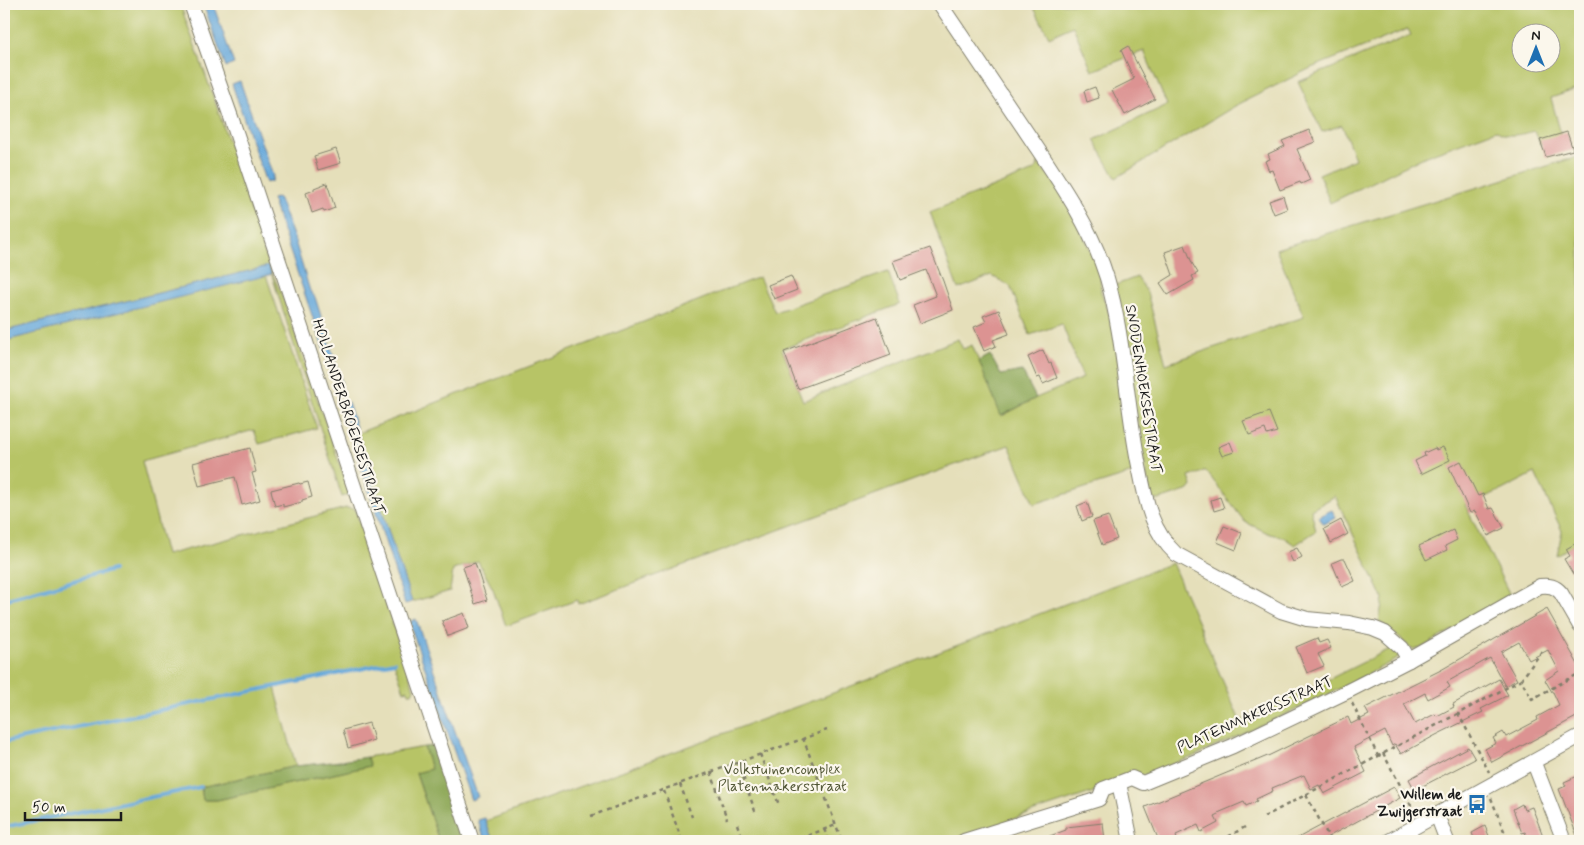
<svg xmlns="http://www.w3.org/2000/svg" width="1584" height="845" font-family="Mynerve,sans-serif">
  <rect width="100%" height="100%" fill="#fbf7ec"/>
  <filter id="ink" filterUnits="userSpaceOnUse"><feTurbulence type="fractalNoise" baseFrequency=".02" numOctaves="2"/><feDisplacementMap in="SourceGraphic" scale="10" xChannelSelector="R" yChannelSelector="G"/><feConvolveMatrix kernelMatrix="1 2 1 2 8 2 1 2 1" color-interpolation-filters="sRGB"/></filter>
  <filter id="wash" filterUnits="userSpaceOnUse"><feTurbulence type="fractalNoise" baseFrequency=".0096" numOctaves="4" result="noise"/><feDisplacementMap in="SourceGraphic" scale="20" xChannelSelector="R" yChannelSelector="G"/><feGaussianBlur stdDeviation="1.12" result="paint"/><feColorMatrix in="noise" values="0 0 0 0 0 0 0 0 0 0 0 0 0 0 0 0 0 1.4 0 .05"/><feComposite in="paint" operator="in"/></filter>
  <g filter="url(#wash)">
    <rect width="100%" height="100%" fill="#e5dfba"/>
    <g fill="#b7c466" stroke="#6a7041" fill-rule="evenodd">
      <polygon points="4,4 180,4 218,110 269,266 280,290 349,491 348,495 342,497 269,266 4,331"/>
      <path d="M1032,4h548v84l-29,10 11,40 -22,6 -5,-13c-14,3 -27,8 -39,-1l-70,26 -96,47 -11,-29 36,-15 -13,-34 -20,7 -24,-50 113,-47 -3,-6 -97,39 -76,38 -119,72 -22,-38 73,-35 -23,-54 -52,20 -19,-45 -24,11zM1522,32h30v30h-30z"/>
      <polygon points="1580,156 1580,541 1557,555 1562,531 1535,473 1502,490 1465,505 1511,597 1419,649 1414,649 1410,647 1379,621 1383,598 1335,496 1311,510 1316,531 1295,545 1283,537 1270,534 1245,522 1206,471 1189,477 1192,486 1189,490 1159,500 1151,500 1113,286 1137,277 1147,292 1166,364 1304,317 1276,249"/>
      <polygon points="1038,163 1053,181 1078,222 1100,273 1101,292 1112,320 1136,472 1034,504 1009,445 578,604 577,600 506,626 493,589 478,561 453,570 450,591 412,602 395,552 358,433 759,277 775,312 888,272 900,304 782,349 803,401 958,339 963,349 972,345 1002,416 1036,398 1083,378 1062,324 1030,335 1010,286 992,276 958,289 930,212 1031,172 1037,168"/>
      <polygon points="266,275 317,428 259,444 254,430 142,461 166,555 346,508 355,509 414,689 412,693 409,693 408,690 404,691 394,662 275,687 296,766 201,787 203,800 217,800 369,766 367,757 424,747 431,769 416,774 439,841 4,841 4,341"/>
      <polygon points="1172,563 1240,721 1281,703 1396,646 1399,655 1397,659 1321,698 1195,756 1141,776 948,841 493,841 486,821 820,698"/>
    </g>
    <g fill="#91aa5b" stroke="#56633c">
      <polygon points="990,355 1001,375 1022,371 1036,398 1001,416 979,361"/>
      <polygon points="433,746 465,841 439,841 416,773 431,769 424,747"/>
      <polygon points="367,757 370,766 217,800 203,800 201,787 296,766 340,761"/>
    </g>
    <g fill="#66a8da" stroke="#41627b">
      <polygon points="203,4 213,4 234,64 226,67"/>
      <polygon points="240,81 273,176 272,181 266,183 232,84"/>
      <polygon points="278,197 294,238 310,291 315,297 342,383 336,385 272,199"/>
      <polygon points="269,266 271,274 269,275 4,341 4,331"/>
      <polygon points="348,402 395,552 412,602 405,604 341,404"/>
      <polygon points="1332,510 1336,518 1323,524 1319,516"/>
      <polygon points="416,619 478,797 471,800 409,622"/>
      <polygon points="485,818 486,821 493,841 485,841 478,820"/>
    </g>
    <g fill="none" stroke-linecap="round" stroke-linejoin="round">
      <g stroke="#66a8da" stroke-width="4">
        <polyline points="4,600 113,570"/>
        <polyline points="4,742 394,662"/>
        <polyline points="4,827 201,787"/>
      </g>
    </g>
    <g id="blocks">
      <g fill="#dc9392">
        <polygon points="1128,46 1155,99 1125,115 1112,90 1134,79 1121,50"/>
        <polygon points="1095,87 1099,98 1087,102 1084,91"/>
        <polygon points="1309,130 1315,142 1297,149 1310,180 1301,184 1300,182 1280,190 1272,170 1269,171 1265,161 1270,159 1268,154 1285,146 1282,141"/>
        <polygon points="1567,132 1573,150 1546,157 1540,140"/>
        <polygon points="336,149 341,163 318,170 314,156"/>
        <polygon points="327,183 335,208 324,212 323,209 312,213 306,193 314,190 314,188"/>
        <polygon points="1283,196 1287,209 1274,214 1269,201"/>
        <polygon points="1185,245 1192,263 1198,273 1192,276 1194,280 1168,295 1160,283 1173,275 1165,252"/>
        <polygon points="930,248 943,281 953,310 920,323 913,305 936,296 926,270 900,280 893,261"/>
        <polygon points="791,276 797,290 774,299 768,285"/>
        <polygon points="999,310 1009,334 993,340 996,346 984,351 974,327 986,322 983,316"/>
        <polygon points="877,317 891,355 798,389 784,352"/>
        <polygon points="1043,350 1049,364 1051,363 1057,378 1043,384 1040,377 1037,378 1028,357"/>
        <polygon points="1269,412 1277,432 1267,435 1265,429 1249,435 1243,421"/>
        <polygon points="1230,442 1234,452 1222,456 1218,447"/>
        <polygon points="1443,447 1450,460 1421,474 1415,461 1425,456 1424,453 1435,448 1436,450"/>
        <polygon points="250,448 256,472 252,473 260,500 242,505 235,477 199,486 193,463"/>
        <polygon points="1461,461 1478,496 1483,494 1489,509 1493,508 1504,528 1488,536 1475,511 1470,513 1449,467"/>
        <polygon points="308,482 312,497 302,500 302,502 283,507 283,504 275,506 271,490 299,483 300,484"/>
        <polygon points="1220,497 1224,508 1214,511 1211,500"/>
        <polygon points="1087,502 1092,517 1082,521 1077,506"/>
        <polygon points="1108,516 1117,539 1102,545 1093,521"/>
        <polygon points="1341,520 1348,534 1331,543 1324,529"/>
        <polygon points="1224,526 1242,533 1236,550 1217,542"/>
        <polygon points="1453,530 1457,540 1445,546 1447,550 1426,560 1419,546"/>
        <polygon points="1580,541 1580,574 1578,571 1573,574 1564,559 1570,556 1566,549"/>
        <polygon points="1297,548 1302,557 1293,562 1288,552"/>
        <polygon points="1341,559 1345,559 1355,581 1342,587 1332,563"/>
        <polygon points="475,563 487,600 475,604 463,567"/>
        <polygon points="1547,609 1580,668 1580,715 1492,762 1485,749 1496,743 1493,738 1503,732 1506,737 1538,720 1537,717 1559,705 1553,692 1552,692 1545,680 1559,671 1548,650 1529,660 1519,642 1501,652 1517,680 1505,686 1490,658 1447,682 1450,687 1428,699 1425,693 1404,704 1415,724 1435,714 1437,716 1454,707 1453,704 1499,679 1508,695 1481,709 1483,712 1436,735 1401,754 1395,744 1392,746 1385,731 1354,747 1366,772 1324,794 1319,785 1311,789 1304,775 1272,788 1273,791 1256,799 1257,801 1246,806 1244,802 1218,813 1219,815 1215,817 1218,823 1201,832 1198,825 1176,835 1177,841 1159,841 1145,807 1270,755 1348,717 1351,724 1369,715 1365,708 1441,670"/>
        <polygon points="464,613 469,628 448,636 442,621"/>
        <polygon points="1317,638 1319,643 1327,640 1331,648 1318,654 1324,666 1307,673 1296,647"/>
        <polygon points="369,723 374,740 348,748 343,730"/>
        <polygon points="1468,747 1475,759 1415,790 1409,779"/>
        <polygon points="1580,775 1580,841 1579,841 1559,789 1566,786 1564,782"/>
        <polygon points="1394,787 1400,798 1352,824 1320,841 1292,841"/>
        <polygon points="1522,804 1524,810 1532,807 1545,841 1529,841 1525,832 1522,833 1513,809"/>
        <polygon points="1103,823 1105,841 1039,841 1039,840 1066,830 1066,827"/>
        <polygon points="1485,826 1491,841 1475,841 1472,833"/>
      </g>
    </g>
  </g>
  <g filter="url(#ink)">
    <use href="#blocks" fill-opacity="0" stroke="#807e6b" stroke-width="1"/>
    <g fill="none" stroke-linecap="round" stroke-linejoin="round">
      <g stroke="#807e6b" stroke-width="16">
        <g id="minor">
          <polyline points="191,4 232,120 472,841"/>
          <path d="M940,4c30,44 59,88 89,132 30,45 62,90 78,142 17,58 19,123 31,183 7,34 11,68 38,93l105,57 26,8 42,4 24,5 12,5 17,15 7,12"/>
          <polyline points="1534,763 1564,841"/>
          <polyline points="1119,783 1131,841"/>
          <polyline points="1437,815 1447,841"/>
          <path d="M964,841l135,-42 4,-10 29,-11 11,5 90,-37 113,-54 63,-32 131,-74c9,-1 15,0 21,7l19,33"/>
          <polyline points="1389,841 1580,736"/>
        </g>
      </g>
      <g stroke="#807e6b" stroke-width="2.5" stroke-dasharray="4 4" stroke-linecap="butt">
        <polyline points="1542,651 1521,680 1532,699 1580,673"/>
        <polyline points="1352,703 1378,756"/>
        <polyline points="1458,713 1489,772"/>
        <polyline points="803,738 842,841"/>
        <polyline points="1383,753 1415,813"/>
        <polyline points="760,754 779,805"/>
        <polyline points="738,762 755,811"/>
        <polyline points="711,772 727,819"/>
        <polyline points="680,784 692,817"/>
        <polyline points="664,791 682,841"/>
        <polyline points="1306,795 1331,841"/>
        <polyline points="1491,798 1508,841"/>
        <polyline points="591,816 827,730"/>
        <polyline points="1264,817 1521,680"/>
        <polyline points="737,824 743,841"/>
        <polyline points="824,829 829,841"/>
        <polyline points="793,841 836,825"/>
        <polyline points="1221,841 1245,827"/>
      </g>
      <use href="#minor" stroke="#fff" stroke-width="14"/>
    </g>
  </g>
  <defs>
    <g id="bus-bare" transform="scale(1.5)"><path d="M-5-6H5V4H4V6H2V4H-2V6H-4V4H-5ZM-3.5-4V0h7V-4ZM-3.5 1.2v1.5H-2V1.2ZM2 1.2v1.5H3.5V1.2Z" fill="#1f6fb2" stroke="#fbf7ec" stroke-width="2.5" paint-order="stroke"/></g>
  </defs>
  <g fill-rule="evenodd">
    <use href="#bus-bare" x="1477" y="804"/>
  </g>
  <g text-anchor="middle" dominant-baseline="central" stroke-width="4.5" stroke-linejoin="round" paint-order="stroke">
    <g font-size="15" fill="#1c1c1c" stroke="#fbf7ec">
      <text transform="translate(1143 389) rotate(81)">SNODENHOEKSESTRAAT</text>
      <text transform="translate(348 417) rotate(72)">HOLLANDERBROEKSESTRAAT</text>
      <text transform="translate(1255 715) rotate(-24)">PLATENMAKERSSTRAAT</text>
    </g>
    <g font-size="15" fill="#525736" stroke="#fbf7ec">
      <text x="782" y="770">Volkstuinencomplex<tspan x="782" dy="17">Platenmakersstraat</tspan></text>
    </g>
    <g font-size="15" font-weight="bold" fill="#1c1c1c" stroke="#fbf7ec" text-anchor="end">
      <text x="1462" y="795">Willem de<tspan x="1462" dy="17">Zwijgerstraat</tspan></text>
    </g>
  </g>
  <rect width="1584" height="845" fill="none" stroke="#fbf7ec" stroke-width="20"/>
  <g transform="translate(1536 48)"><circle r="24" fill="#fbf7ec" stroke="#a29f99"/>
  <path d="M0-4L9 19L0 12L-9 19Z" fill="#1f6fb2"/>
  <text y="-8" font-size="14" font-weight="bold" text-anchor="middle" fill="#1c1c1c">N</text>
  </g>
  <path d="M25 812v8h96v-8" fill="none" stroke="#1c1c1c" stroke-width="2.5"/>
  <text x="32" y="812" font-size="15" fill="#1c1c1c" stroke="#fbf7ec" stroke-width="4" paint-order="stroke">50 m</text>
</svg>
